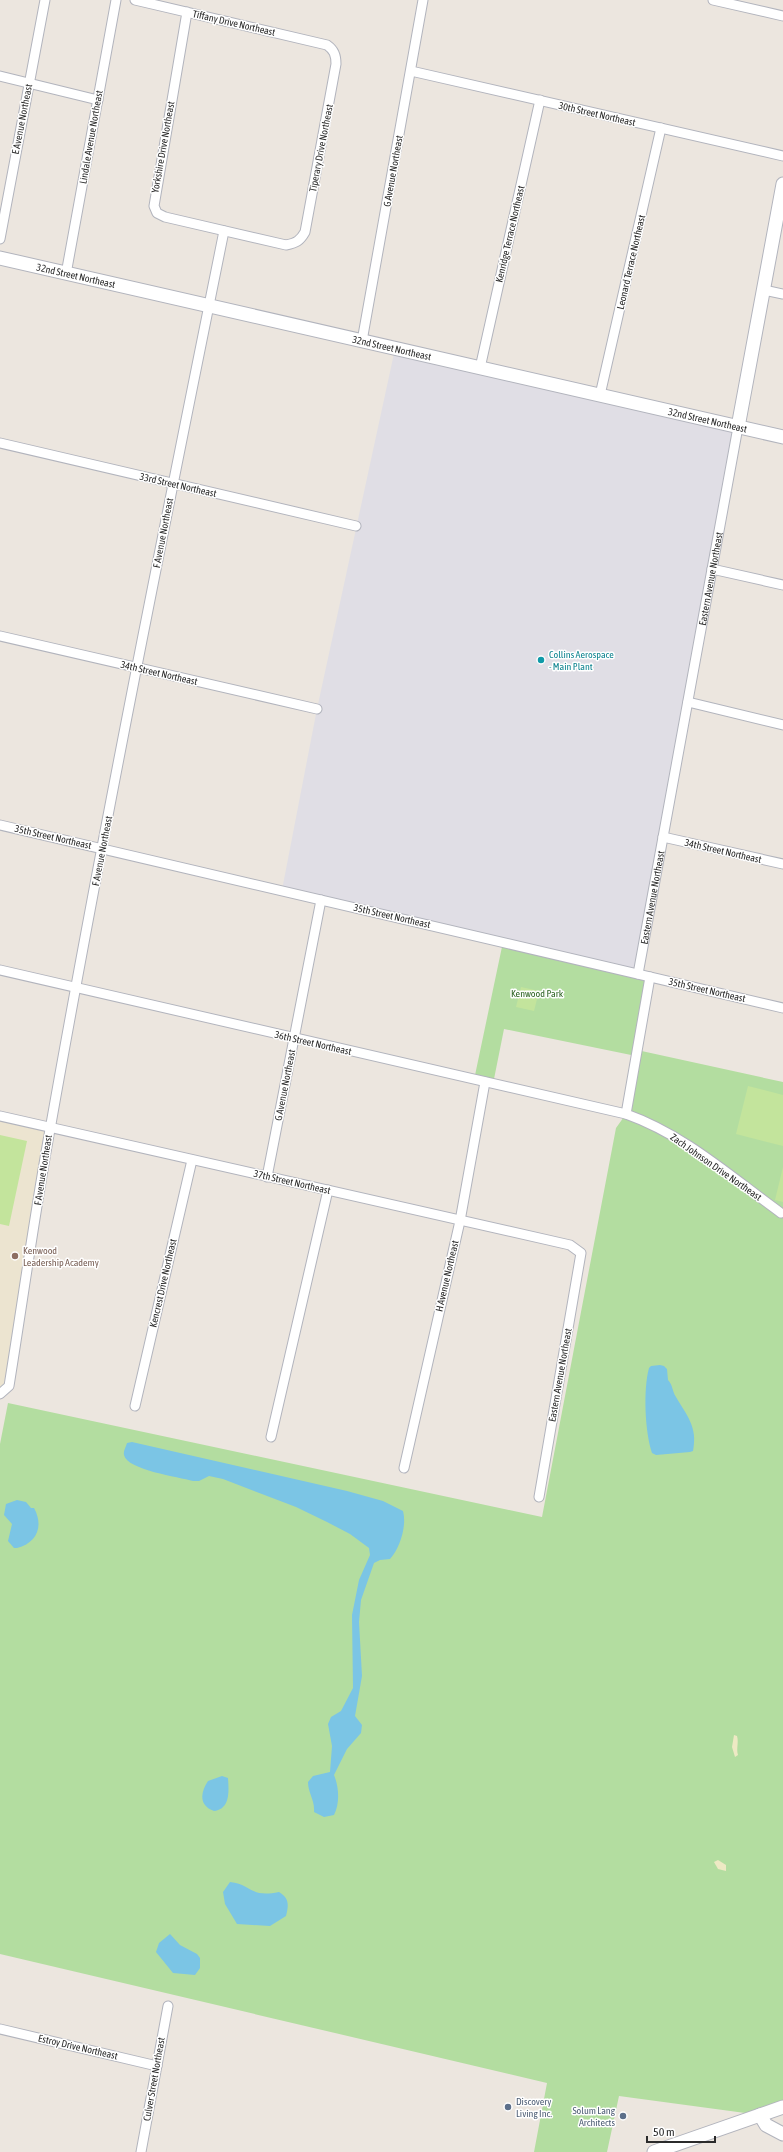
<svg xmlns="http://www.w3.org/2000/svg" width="783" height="2152" font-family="'Asap Condensed',sans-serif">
  <rect width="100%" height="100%" fill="#ece6df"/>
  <polygon fill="#e0dee5" points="395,349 738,427 638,974 282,890 317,709"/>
  <polygon fill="#ece4d0" points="0,1117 50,1126 9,1386 0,1391"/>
  <polygon fill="#b3dda0" points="503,942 650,977 637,1050 783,1082 783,2107 760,2115 619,2096 607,2152 534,2152 547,2083 0,1954 0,1444 8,1403 542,1517 616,1128 626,1114 636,1056 504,1029 493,1084 474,1080"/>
  <g fill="#eee9c4">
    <path d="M734,1735l3,1c2,7 -1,12 1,19l-3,2 -3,-10z"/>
    <polygon points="718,1860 726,1865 726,1871 718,1869 714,1862"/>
  </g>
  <g fill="#c3e49c">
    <polygon points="521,987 539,991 534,1011 516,1007"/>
    <polygon points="748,1086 783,1095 783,1146 736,1134"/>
    <polygon points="0,1135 27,1141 9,1226 0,1224"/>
    <polygon points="783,1167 783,1202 775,1200"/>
  </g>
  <g fill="#7bc5e5">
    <path d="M660,1365l4,1 3,3 1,11c5,5 4,11 8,17 11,19 22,30 17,54l-3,1 -34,3 -4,-2c-7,-21 -9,-63 -3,-85l2,-2z"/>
    <path d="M132,1442l215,49 36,10 20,10c4,15 -3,37 -13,48l-10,1 -6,3 -13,37 -2,22 3,54 -7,40 7,9 -1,8 -14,16 -13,26c5,12 6,28 0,40l-10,2 -10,-5c1,-12 -6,-19 -6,-30l5,-6 17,-4 2,-26 -4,-22 3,-7 10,-6 12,-23 -1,-73 7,-35 11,-25 -1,-7 -19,-14 -23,-12 -31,-15 -73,-28 -14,-3 -10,5h-6c-14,-4 -66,-11 -69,-26 -1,-4 2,-8 3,-12z"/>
    <path d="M17,1500l9,2 5,6h3c10,18 3,35 -17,40h-3l-6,-7 4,-17 -8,-9 2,-11z"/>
    <path d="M222,1776l6,2c1,14 2,31 -14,33 -15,-5 -14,-18 -6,-30z"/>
    <path d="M230,1882c22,2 19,16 49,10 10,6 10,12 7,24l-16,10 -33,-2 -12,-20 -2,-12z"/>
    <polygon points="170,1934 180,1945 197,1954 200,1958 200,1968 195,1975 173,1973 156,1952 159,1943"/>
  </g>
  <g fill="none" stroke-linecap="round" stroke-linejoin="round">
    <g stroke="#b2b4bd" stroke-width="11">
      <g id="street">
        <path d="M135,0l192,45c7,5 9,10 9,19l-31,168c-5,9 -9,11 -19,13l-121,-28 -8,-4 -3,-7 33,-194"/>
        <polyline points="713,0 783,16"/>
        <polyline points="411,71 783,156"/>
        <polyline points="0,76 98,100"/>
        <polyline points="0,239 45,0"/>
        <polyline points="66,274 116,0"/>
        <polyline points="764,290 783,294"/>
        <polyline points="362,341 423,0"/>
        <polyline points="480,368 540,100"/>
        <polyline points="600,395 661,128"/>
        <polyline points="0,443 356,526"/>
        <polyline points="712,569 783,585"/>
        <polyline points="0,636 317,709"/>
        <polyline points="688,702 783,725"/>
        <polyline points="0,825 783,1008"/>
        <polyline points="663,837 783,864"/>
        <path d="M0,970l626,144c59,21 105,63 155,99"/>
        <path id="s1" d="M638,974l100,-547"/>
        <polyline points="626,1114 650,977"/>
        <polyline points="0,1116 570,1245 581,1253 539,1497"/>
        <polyline points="267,1177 321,900"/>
        <path d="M0,1394l9,-8c14,-87 26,-175 42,-262 53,-299 113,-596 173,-893"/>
        <polyline points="135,1406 192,1160"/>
        <polyline points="271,1437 328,1190"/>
        <polyline points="404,1468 460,1221 485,1082"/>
        <polyline points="0,2029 157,2066"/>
        <polyline points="141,2152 168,2006"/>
      </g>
    </g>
    <g stroke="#b2b4bd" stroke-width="15">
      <g id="secondary">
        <path id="s2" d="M0,258l783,179"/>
        <polyline points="738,427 783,184"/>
        <polyline points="760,2115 766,2125 783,2134"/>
        <polyline points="654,2152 783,2107"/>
      </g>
    </g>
    <use href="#street" stroke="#fff" stroke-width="9"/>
    <use href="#secondary" stroke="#fff" stroke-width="13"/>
  </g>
  <circle fill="#0f9aa8" stroke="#fff" stroke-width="1.5" cx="541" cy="660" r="4"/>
  <circle fill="#8d6e63" stroke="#fff" stroke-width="1.5" cx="15" cy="1256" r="4"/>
  <g fill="#5c6f8a" stroke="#fff" stroke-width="1.5">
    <circle cx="508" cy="2107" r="4"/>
    <circle cx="623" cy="2116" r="4"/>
  </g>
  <g text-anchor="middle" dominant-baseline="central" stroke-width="3" stroke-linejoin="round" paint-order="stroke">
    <g font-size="10" fill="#2b2b2b" stroke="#fff">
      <text transform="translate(234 23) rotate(13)">Tiffany Drive Northeast</text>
      <text transform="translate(597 114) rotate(13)">30th Street Northeast</text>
      <text transform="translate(22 119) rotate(-79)">E Avenue Northeast</text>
      <text transform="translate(91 137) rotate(-80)">Lindale Avenue Northeast</text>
      <text transform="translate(163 147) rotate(-80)">Yorkshire Drive Northeast</text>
      <text transform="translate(321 148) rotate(-79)">Tiperary Drive Northeast</text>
      <text transform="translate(393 171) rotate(-80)">G Avenue Northeast</text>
      <text transform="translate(510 234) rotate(-77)">Kenridge Terrace Northeast</text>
      <text transform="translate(631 262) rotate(-77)">Leonard Terrace Northeast</text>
      <text stroke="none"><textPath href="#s2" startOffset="78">32nd Street Northeast</textPath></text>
      <text stroke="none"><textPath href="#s2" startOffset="402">32nd Street Northeast</textPath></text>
      <text stroke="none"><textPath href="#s2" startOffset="726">32nd Street Northeast</textPath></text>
      <text transform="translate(178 485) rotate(13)">33rd Street Northeast</text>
      <text transform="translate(163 533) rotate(-79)">F Avenue Northeast</text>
      <text stroke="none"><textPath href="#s1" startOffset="402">Eastern Avenue Northeast</textPath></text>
      <text transform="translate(159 673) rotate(13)">34th Street Northeast</text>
      <text transform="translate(53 837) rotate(13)">35th Street Northeast</text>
      <text transform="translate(102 851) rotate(-79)">F Avenue Northeast</text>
      <text transform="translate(723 851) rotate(13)">34th Street Northeast</text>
      <text stroke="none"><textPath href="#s1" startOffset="78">Eastern Avenue Northeast</textPath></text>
      <text transform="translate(392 916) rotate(13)">35th Street Northeast</text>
      <text transform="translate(707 990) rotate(13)">35th Street Northeast</text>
      <text transform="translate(313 1043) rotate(13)">36th Street Northeast</text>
      <text transform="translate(285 1085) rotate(-79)">G Avenue Northeast</text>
      <text transform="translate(716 1167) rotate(35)">Zach Johnson Drive Northeast</text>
      <text transform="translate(43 1170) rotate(-81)">F Avenue Northeast</text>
      <text transform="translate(292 1182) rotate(13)">37th Street Northeast</text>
      <text transform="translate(447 1276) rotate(-77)">H Avenue Northeast</text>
      <text transform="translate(163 1283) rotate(-77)">Kencrest Drive Northeast</text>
      <text transform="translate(560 1375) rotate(-80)">Eastern Avenue Northeast</text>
      <text transform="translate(78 2047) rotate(13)">Estroy Drive Northeast</text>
      <text transform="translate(154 2079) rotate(-80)">Culver Street Northeast</text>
    </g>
    <g font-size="10" fill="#0d838f" stroke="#fff" text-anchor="start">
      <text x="549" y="654">Collins Aerospace<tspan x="549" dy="12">- Main Plant</tspan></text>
    </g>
    <g font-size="10" fill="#2c6321" stroke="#fff">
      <text x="537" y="993">Kenwood Park</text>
    </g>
    <g font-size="10" fill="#785e54" stroke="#fff" text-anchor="start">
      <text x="23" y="1250">Kenwood<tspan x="23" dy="12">Leadership Academy</tspan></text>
    </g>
    <g font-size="10" fill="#4e5e75" stroke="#fff" text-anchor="start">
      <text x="516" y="2101">Discovery<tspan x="516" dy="12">Living Inc.</tspan></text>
      <text x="615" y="2110" text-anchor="end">Solum Lang<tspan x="615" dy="12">Architects</tspan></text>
    </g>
  </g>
  <path d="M647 2136v6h68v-6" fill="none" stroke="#2b2b2b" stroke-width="2"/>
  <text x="653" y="2136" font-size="12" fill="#2b2b2b" stroke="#ffffff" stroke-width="3" paint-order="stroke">50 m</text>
</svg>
